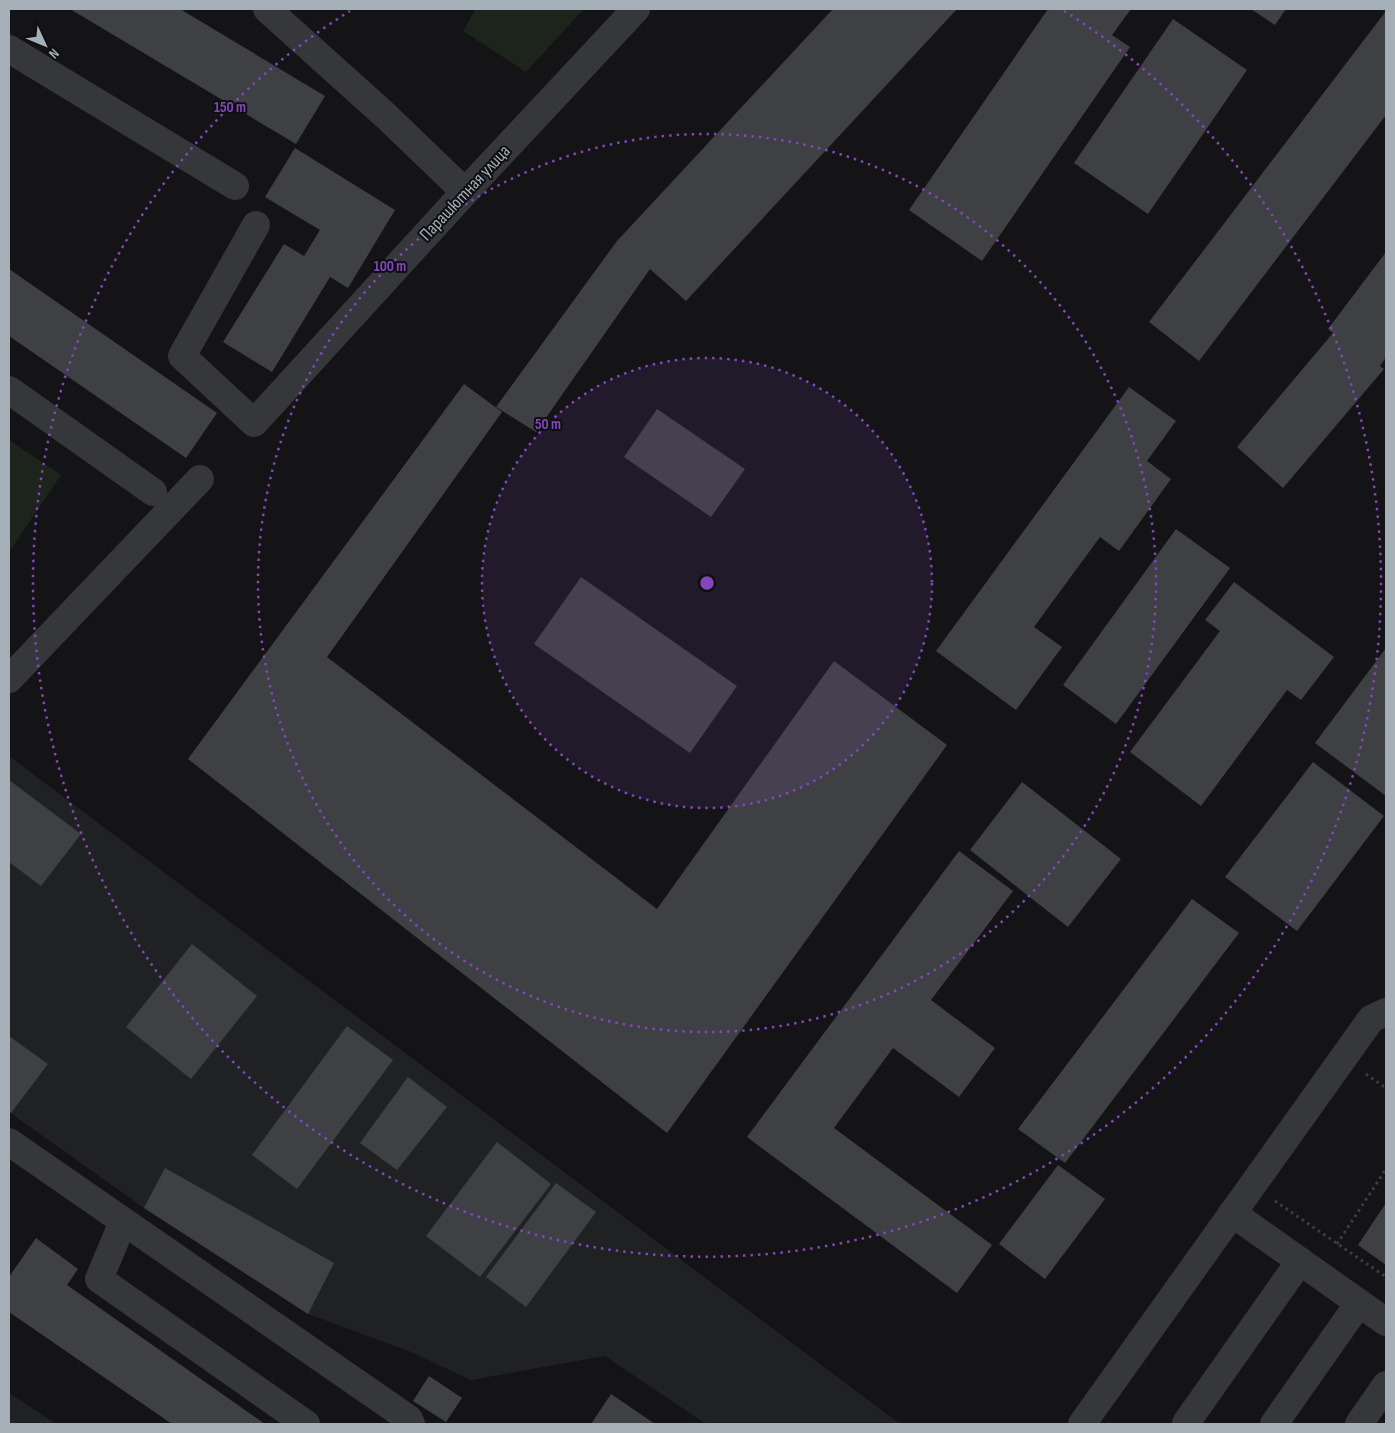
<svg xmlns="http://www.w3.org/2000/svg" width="1395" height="1433" font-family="'Sofia Sans Condensed',sans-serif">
  <rect width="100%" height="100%" fill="#141416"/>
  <g fill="#202123">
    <polygon points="9,756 900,1424 706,1424 605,1356 471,1380 411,1352 308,1314 144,1208 9,1112"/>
    <polygon points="9,1393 56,1424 9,1424"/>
  </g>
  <g fill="#1c241c">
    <polygon points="476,9 584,9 526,72 463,31"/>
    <polygon points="9,440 61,475 9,552"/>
  </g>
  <g fill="#3e4043">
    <polygon points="70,9 180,9 325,96 296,144"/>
    <polygon points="833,9 957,9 686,301 650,269 536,432 496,407 617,241"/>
    <polygon points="1048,9 1131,9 1112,35 1130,47 982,261 909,210"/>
    <polygon points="1251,9 1286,9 1275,25"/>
    <polygon points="1386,11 1386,115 1199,361 1149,322"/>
    <polygon points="1173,19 1247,70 1148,214 1074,163"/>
    <polygon points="295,148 395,210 348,288 330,277 272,372 223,342 284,244 304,256 320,230 265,197"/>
    <polygon points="1386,252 1386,357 1380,366 1384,369 1283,488 1237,447 1333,333 1328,329"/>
    <polygon points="9,269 217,413 186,458 9,336"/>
    <polygon points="464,384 502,412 327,657 657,909 834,661 947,745 667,1133 188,759"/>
    <polygon points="1129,387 1176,421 1147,461 1171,479 1119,551 1100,537 1034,627 1062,647 1016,710 936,651"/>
    <polygon points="657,409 745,469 711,517 624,457"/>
    <polygon points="1176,529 1230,568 1116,724 1063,685"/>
    <polygon points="581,577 737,686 690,753 534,644"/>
    <polygon points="1234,582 1334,657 1301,700 1287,690 1201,806 1130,752 1220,631 1205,620"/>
    <polygon points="1386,648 1386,796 1315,743"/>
    <polygon points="1313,762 1384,816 1297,931 1225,877"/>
    <polygon points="9,780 81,834 41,886 9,862"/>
    <polygon points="1022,782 1121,859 1068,927 970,850"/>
    <polygon points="959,851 1013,891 931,1000 995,1048 959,1097 893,1048 834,1128 992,1245 957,1293 747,1137"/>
    <polygon points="1192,899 1239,933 1065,1163 1018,1129"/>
    <polygon points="192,944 257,996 191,1079 126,1027"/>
    <polygon points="347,1026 393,1060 297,1189 252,1155"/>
    <polygon points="9,1036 48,1064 11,1113 9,1112"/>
    <polygon points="408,1077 447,1107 397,1170 360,1143"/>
    <polygon points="497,1142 551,1184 480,1277 426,1236"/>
    <polygon points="1058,1165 1105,1199 1045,1279 999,1244"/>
    <polygon points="165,1168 334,1263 308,1314 144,1208"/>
    <polygon points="556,1183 596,1212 526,1307 486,1277"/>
    <polygon points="1386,1203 1386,1265 1358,1245"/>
    <polygon points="36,1238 78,1269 67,1285 265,1424 172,1424 9,1312 9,1277"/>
    <polygon points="429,1376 462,1398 446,1422 413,1401"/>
    <polygon points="611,1394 655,1424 591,1424"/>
  </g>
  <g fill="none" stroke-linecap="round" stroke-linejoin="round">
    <g stroke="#3b3f42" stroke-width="3" stroke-dasharray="2.5 4" stroke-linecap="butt">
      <polyline points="1366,1074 1386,1088"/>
      <polyline points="1275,1201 1386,1277"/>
      <polyline points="1337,1244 1386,1169"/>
    </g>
    <g stroke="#35373b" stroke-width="28">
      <polyline points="267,9 386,116 465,192"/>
      <polyline points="9,49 235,186"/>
      <polyline points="256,225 182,356 254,423 465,192 636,9"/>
      <polyline points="9,390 153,492"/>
      <polyline points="9,679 200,479"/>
      <polyline points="9,1142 409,1419 411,1424"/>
      <polyline points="1232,1213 1386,1322"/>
      <polyline points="123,1222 99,1279 306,1424"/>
      <polyline points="1186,1423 1300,1261"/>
      <polyline points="1082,1424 1371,1019 1386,1012"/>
      <polyline points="1274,1424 1359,1303"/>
      <polyline points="1359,1424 1386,1385"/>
    </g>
  </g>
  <circle cx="707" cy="583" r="225" fill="#8346bd" fill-opacity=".12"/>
  <g fill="none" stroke="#8346bd" stroke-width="2.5" stroke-dasharray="2.5 5">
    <circle cx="707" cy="583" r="225"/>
    <circle cx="707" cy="583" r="449"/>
    <path d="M1064 11A674 674 0 1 1 350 11"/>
  </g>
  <g text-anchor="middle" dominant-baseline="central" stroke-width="4" stroke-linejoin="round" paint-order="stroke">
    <g font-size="18" fill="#a5afb7" stroke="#0f0f11">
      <text transform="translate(465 193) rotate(-47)">Парашютная улица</text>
    </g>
  </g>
  <circle cx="707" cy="583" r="8" fill="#8346bd" stroke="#0f0f11" stroke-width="2.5"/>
  <g font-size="15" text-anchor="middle" font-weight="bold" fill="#8346bd" stroke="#0f0f11" stroke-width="4" stroke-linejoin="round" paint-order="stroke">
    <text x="230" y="112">150 m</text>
    <text x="390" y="271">100 m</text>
    <text x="548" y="429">50 m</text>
  </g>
  <rect width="1395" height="1433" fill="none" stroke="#a5afb7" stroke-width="20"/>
  <g transform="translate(45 45) rotate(134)" stroke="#0f0f11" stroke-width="4" paint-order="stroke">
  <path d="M0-4L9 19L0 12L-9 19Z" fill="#a5afb7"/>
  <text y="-8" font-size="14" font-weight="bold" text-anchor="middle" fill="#a5afb7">N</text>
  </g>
</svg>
